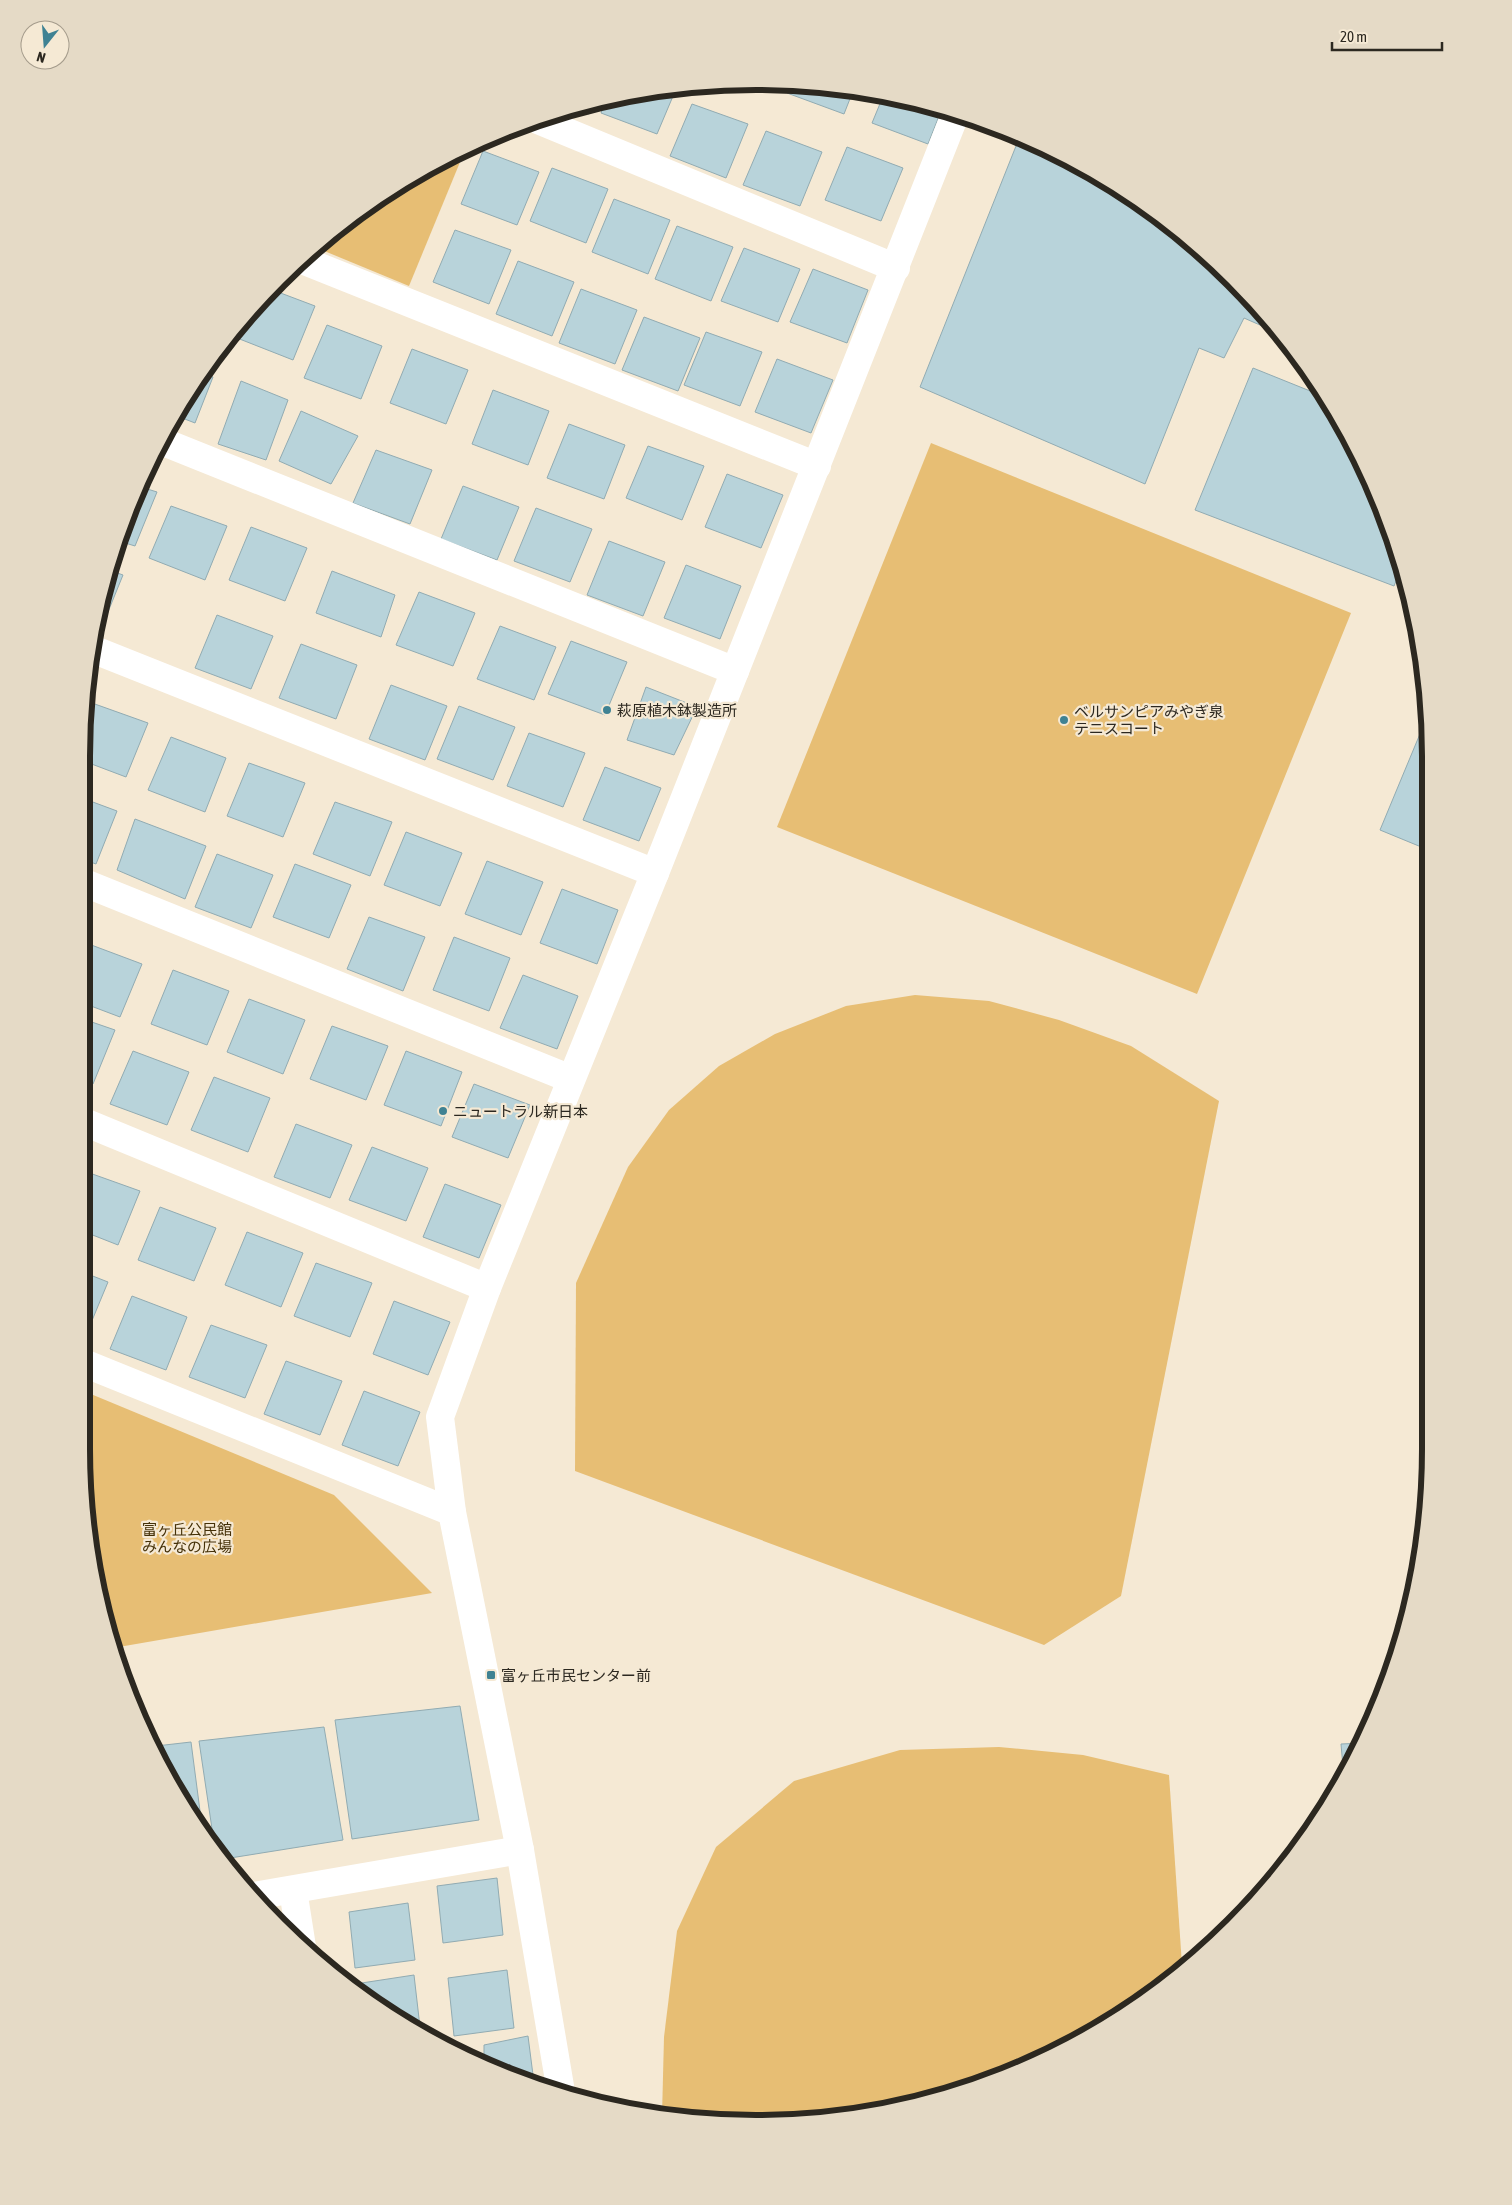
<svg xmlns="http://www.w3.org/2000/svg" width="1512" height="2205" font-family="'Asap Condensed','Noto Sans JP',sans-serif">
  <rect width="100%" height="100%" fill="#f5e9d4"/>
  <g fill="#e7be74">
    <polygon points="465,150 409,286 317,248 381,195"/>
    <polygon points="931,443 1351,613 1197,994 777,827"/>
    <polygon points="915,995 989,1001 1059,1020 1131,1046 1219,1101 1121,1596 1044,1645 575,1471 576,1283 628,1167 669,1110 719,1066 775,1034 846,1006"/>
    <polygon points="86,1392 334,1495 432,1593 113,1648 87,1537"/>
    <polygon points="999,1747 1083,1755 1169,1775 1182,1965 1093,2033 973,2088 888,2111 712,2122 662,2116 664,2037 677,1931 716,1847 794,1781 900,1750"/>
  </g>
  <g fill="#b8d3da" stroke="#91abb2">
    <polygon points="791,85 853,91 844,114 787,93"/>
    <polygon points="676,89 657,134 601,113 606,100 624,94"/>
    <polygon points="884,94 941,111 928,144 872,123"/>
    <polygon points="593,104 589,114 575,109"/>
    <polygon points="692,104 748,124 726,178 670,156"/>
    <polygon points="766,131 822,152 800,206 743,185"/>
    <polygon points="1020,136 1131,195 1233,279 1270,324 1269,329 1244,318 1224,358 1199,348 1145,484 920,387"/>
    <polygon points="847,147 903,168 881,221 825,200"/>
    <polygon points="483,151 539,172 517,225 461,204"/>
    <polygon points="552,168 608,189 586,243 530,221"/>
    <polygon points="614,199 670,220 648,274 592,252"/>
    <polygon points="677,226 733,247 711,301 655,279"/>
    <polygon points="455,230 511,250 489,304 433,282"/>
    <polygon points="744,248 800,269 778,322 721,301"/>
    <polygon points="518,261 574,282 552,336 496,314"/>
    <polygon points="813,269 868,290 847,343 790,322"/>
    <polygon points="270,289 315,306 293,360 237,338 246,317"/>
    <polygon points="581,289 637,310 615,364 559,343"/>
    <polygon points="644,317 700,338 678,391 622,370"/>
    <polygon points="327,325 382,346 361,399 304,378"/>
    <polygon points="706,332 762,352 740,406 684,385"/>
    <polygon points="412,349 468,370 446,424 390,403"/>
    <polygon points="777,359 833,380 811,433 755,412"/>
    <polygon points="1253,368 1325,397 1379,498 1401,569 1394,586 1195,510"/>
    <polygon points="203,373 213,377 195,423 177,416"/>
    <polygon points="241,381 288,400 266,460 218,444"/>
    <polygon points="493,390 549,411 528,465 472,444"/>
    <polygon points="301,411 358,436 331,484 279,461"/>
    <polygon points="569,424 625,445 604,499 547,478"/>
    <polygon points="648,446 704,466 682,520 626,498"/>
    <polygon points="376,450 432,470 410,524 353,503"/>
    <polygon points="727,474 783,495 761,548 705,527"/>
    <polygon points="463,486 519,507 497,560 441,539"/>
    <polygon points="141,487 157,492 135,546 122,542"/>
    <polygon points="171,506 227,526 205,580 149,558"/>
    <polygon points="536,508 592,529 570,582 514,561"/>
    <polygon points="251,527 307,548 285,601 229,580"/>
    <polygon points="609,541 665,562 643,616 587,595"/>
    <polygon points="686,565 741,586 720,639 664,618"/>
    <polygon points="112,571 123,575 101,629 94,625"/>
    <polygon points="332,571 395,595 381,637 316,613"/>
    <polygon points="419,592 475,613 453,666 396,645"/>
    <polygon points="217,615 273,636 251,689 195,668"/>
    <polygon points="500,626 556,647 534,700 477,679"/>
    <polygon points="571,641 627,662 605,715 548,694"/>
    <polygon points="301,644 357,665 336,719 279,698"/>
    <polygon points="391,685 447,706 425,760 369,739"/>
    <polygon points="646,687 697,707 674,755 627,740"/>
    <polygon points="92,703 148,723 126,777 81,760 85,721"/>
    <polygon points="459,706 515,727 493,780 437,759"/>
    <polygon points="1427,717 1431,756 1431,851 1380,830"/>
    <polygon points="529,733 585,753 563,807 507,786"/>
    <polygon points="171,737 226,758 205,812 148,790"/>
    <polygon points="249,763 305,783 283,837 227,816"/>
    <polygon points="605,767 661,788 639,841 583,820"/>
    <polygon points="82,798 117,811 96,864 82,859"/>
    <polygon points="335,802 392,822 370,876 313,854"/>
    <polygon points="135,819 206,846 185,899 117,870"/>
    <polygon points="406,832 462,853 440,906 384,885"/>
    <polygon points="217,854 273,875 251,928 195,907"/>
    <polygon points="487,861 543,882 521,935 465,914"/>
    <polygon points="295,864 351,885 329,938 273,917"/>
    <polygon points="562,889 618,910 597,964 540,943"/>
    <polygon points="369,917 425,937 403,991 347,969"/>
    <polygon points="454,937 510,958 489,1011 433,990"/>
    <polygon points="86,943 142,964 120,1017 83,1003 83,951"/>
    <polygon points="173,970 229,991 207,1045 151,1024"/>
    <polygon points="523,975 578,996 557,1049 500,1028"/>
    <polygon points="249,999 305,1020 283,1074 227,1052"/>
    <polygon points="83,1019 115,1030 93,1084 84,1080"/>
    <polygon points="332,1026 388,1046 366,1100 310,1079"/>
    <polygon points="133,1051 189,1072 167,1125 110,1104"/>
    <polygon points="406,1051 462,1072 441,1126 384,1105"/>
    <polygon points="214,1077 270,1098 248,1152 191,1130"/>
    <polygon points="474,1084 530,1105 508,1158 452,1137"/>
    <polygon points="296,1124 352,1145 330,1198 274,1177"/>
    <polygon points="372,1147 428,1168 406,1221 349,1200"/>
    <polygon points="84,1171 140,1191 118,1245 85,1232"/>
    <polygon points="445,1184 501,1205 479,1258 423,1237"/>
    <polygon points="160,1207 216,1228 194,1281 138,1260"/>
    <polygon points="247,1232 303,1253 281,1307 225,1285"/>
    <polygon points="316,1263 372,1283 350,1337 294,1316"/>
    <polygon points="85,1273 108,1282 86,1335"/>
    <polygon points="132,1296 187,1317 166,1370 110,1349"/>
    <polygon points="394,1301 450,1322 428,1375 373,1354"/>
    <polygon points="211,1325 267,1345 245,1398 189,1377"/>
    <polygon points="286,1361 342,1381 320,1435 264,1414"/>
    <polygon points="364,1391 420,1412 398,1466 342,1445"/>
    <polygon points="460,1706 479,1820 352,1839 335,1720"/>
    <polygon points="324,1727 343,1840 224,1859 215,1849 199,1741"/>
    <polygon points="191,1742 203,1834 195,1824 156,1746"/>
    <polygon points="1363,1743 1361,1748 1344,1778 1341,1744"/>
    <polygon points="497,1878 503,1935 443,1943 437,1886"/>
    <polygon points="408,1903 415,1960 355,1968 349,1912"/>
    <polygon points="507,1970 514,2028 454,2036 448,1978"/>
    <polygon points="414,1975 420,2027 356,1990 355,1984"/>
    <polygon points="528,2036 533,2075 516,2078 498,2072 474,2058 484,2058 484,2045"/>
  </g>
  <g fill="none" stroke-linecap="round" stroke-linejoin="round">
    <g stroke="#fff" stroke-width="28">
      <polyline points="538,120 896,268"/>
      <polyline points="302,260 817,466"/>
      <polyline points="161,441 735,671"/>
      <polyline points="92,649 655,873"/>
      <polyline points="82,882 571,1079"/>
      <polyline points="84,1122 487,1288"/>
      <polyline points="293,1890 302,1947"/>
      <polyline points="254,1896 520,1850"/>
    </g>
    <g stroke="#fff" stroke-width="28">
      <polyline points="86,1364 452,1512"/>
      <polyline points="561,2092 520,1850 452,1512 440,1417 487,1288 655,873 955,115"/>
    </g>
  </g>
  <g fill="#3f8293" stroke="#f5e9d4" stroke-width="2">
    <circle cx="607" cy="710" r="5"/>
    <circle cx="1064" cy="720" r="5"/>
    <circle cx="443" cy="1111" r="5"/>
    <rect x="486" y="1670" width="10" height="10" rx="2.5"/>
  </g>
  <g text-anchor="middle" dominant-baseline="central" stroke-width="4.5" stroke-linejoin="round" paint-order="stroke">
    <g font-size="15" fill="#2c2820" stroke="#f5e9d4" text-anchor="start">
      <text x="617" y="710">萩原植木鉢製造所</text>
      <text x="1074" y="711">ベルサンピアみやぎ泉<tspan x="1074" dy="17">テニスコート</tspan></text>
      <text x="453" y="1111">ニュートラル新日本</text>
      <text x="501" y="1675">富ヶ丘市民センター前</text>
    </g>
    <g font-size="15" fill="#453108" stroke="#f5e9d4">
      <text x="187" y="1529">富ヶ丘公民館<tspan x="187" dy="17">みんなの広場</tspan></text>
    </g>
  </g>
  <path d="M0 0H1512V2205H0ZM756 90H756A666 666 0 0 1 1422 756V1449A666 666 0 0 1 756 2115H756A666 666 0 0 1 90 1449V756A666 666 0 0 1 756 90Z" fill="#e5dac6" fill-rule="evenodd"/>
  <path fill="none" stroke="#2c2820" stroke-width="6" d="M756 90H756A666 666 0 0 1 1422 756V1449A666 666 0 0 1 756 2115H756A666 666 0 0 1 90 1449V756A666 666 0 0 1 756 90Z"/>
  <g transform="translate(45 45) rotate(197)"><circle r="24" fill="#f5e9d4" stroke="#a59c8c"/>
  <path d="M0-4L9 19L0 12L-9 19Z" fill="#3f8293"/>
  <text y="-8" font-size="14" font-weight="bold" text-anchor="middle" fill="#2c2820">N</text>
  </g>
  <path d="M1332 42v8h110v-8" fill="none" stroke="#2c2820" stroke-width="2.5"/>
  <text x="1340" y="42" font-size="15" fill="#2c2820" stroke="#f5e9d4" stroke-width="4" paint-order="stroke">20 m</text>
</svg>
